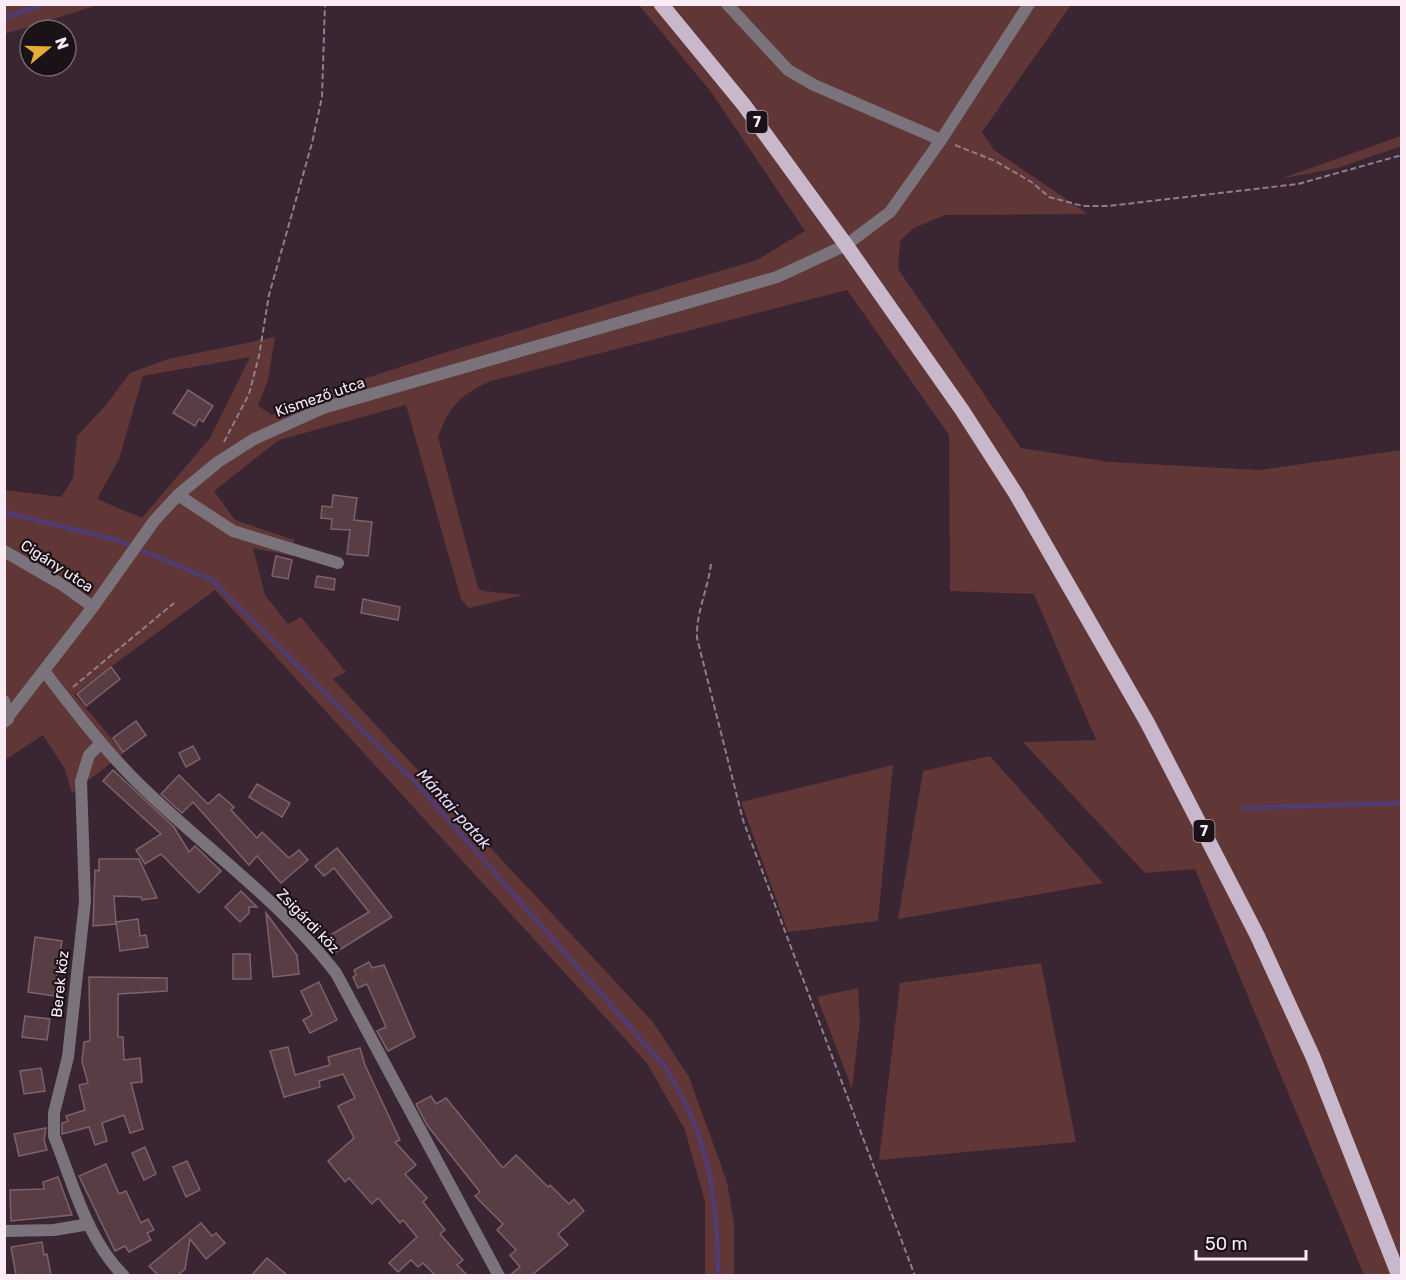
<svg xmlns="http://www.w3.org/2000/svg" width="1406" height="1280" font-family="Rubik,sans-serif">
  <rect width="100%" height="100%" fill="#3a2533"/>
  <g fill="#603636" fill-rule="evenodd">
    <polygon points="5,4 98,4 98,5 5,34"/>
    <path d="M639,5h432l-89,127 12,18 94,64 -143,1 -31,13 -14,13 -2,28 123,179 89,14 150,8 141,-20v825h-37l-169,-406 -50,4 -122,-131 73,-2 -62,-146 -84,-3 -1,-156 -102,-145 -356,91c-31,14 -41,24 -53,56l40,151 5,3 40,4 -54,13 -8,-9 -55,-194 -127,35 -65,51 21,29 59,20 -1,16 -40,-8 12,47 23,29 13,-7 45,55 -13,7 320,343 36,55 38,105 7,42v51h-29v-73l-20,-72 -38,-67 -432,-473 -141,104 50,59 -52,40 -7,-24 -22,-34 -38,25v-270l56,7 12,-19 4,-42 28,-30 25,-33 38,-14 107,-22 -7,43 -10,26 14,9 49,-22 119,-39 317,-94 48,-29 -94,-139zM250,357l-40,81 -68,80 -45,-19 22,-40 24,-83z"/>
    <polygon points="1401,136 1401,146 1338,168 1280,179"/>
    <polygon points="990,756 1103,883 898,919 923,771"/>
    <polygon points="893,765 878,921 788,932 741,802"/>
    <polygon points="1041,963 1076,1142 879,1160 900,983"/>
    <polygon points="858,988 860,1021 852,1089 817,997"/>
  </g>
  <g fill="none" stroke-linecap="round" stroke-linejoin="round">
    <g stroke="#503c72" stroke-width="4.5">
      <polyline points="4,18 45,4"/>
      <path d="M4,512l113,28 95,40 204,203 250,285c8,15 17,30 24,45 23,51 28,108 28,163"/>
      <polyline points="1243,808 1402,803"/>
    </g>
  </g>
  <g fill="#583d45" stroke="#7e626a" stroke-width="1.5">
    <polygon points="188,390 213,406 203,422 199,419 195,426 173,413"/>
    <polygon points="333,495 357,498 354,520 372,522 368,556 347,554 350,530 331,529 332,519 321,518 322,506 332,507"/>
    <polygon points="276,556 292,560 288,579 272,576"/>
    <polygon points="317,576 335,579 334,590 315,587"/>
    <polygon points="363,599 400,607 398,620 361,613"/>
    <polygon points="111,667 120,679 86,706 77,694"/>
    <polygon points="136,721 146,735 123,752 113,738"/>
    <polygon points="193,746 200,759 186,767 179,753"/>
    <polygon points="113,770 174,827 189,852 195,846 221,871 199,893 161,854 145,864 136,850 161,834 103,781"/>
    <polygon points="179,775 208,804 219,794 234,807 231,810 257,838 262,832 289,858 299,850 308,860 281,883 257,856 249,865 193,802 182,813 161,794"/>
    <polygon points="257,784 290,803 282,817 249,797"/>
    <polygon points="337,848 392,917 333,954 324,939 369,912 334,868 324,876 315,866"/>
    <polygon points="99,859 139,859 157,898 142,900 141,897 114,896 116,924 93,926 95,870 99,871"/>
    <polygon points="241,891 257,907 249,907 249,913 240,922 225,907"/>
    <polygon points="266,913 297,955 299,974 273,977"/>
    <polygon points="138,919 140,936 146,935 148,947 120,951 116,922"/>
    <polygon points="35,937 62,941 54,996 28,992"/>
    <polygon points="233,954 250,954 251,979 233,979"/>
    <polygon points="369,962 372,968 384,965 415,1037 388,1051 377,1031 386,1027 367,984 358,988 353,977 356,975 354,970"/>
    <polygon points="89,977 167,978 167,991 118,994 118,1037 123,1037 124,1060 140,1058 142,1082 131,1083 143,1129 130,1133 124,1115 102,1123 107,1141 95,1145 89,1127 62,1134 62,1123 68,1121 66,1116 85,1110 79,1085 88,1083 82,1062 84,1042 90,1041"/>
    <polygon points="319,982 337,1020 310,1033 303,1020 312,1015 301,991"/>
    <polygon points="25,1016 50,1019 47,1040 22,1037"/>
    <polygon points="288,1047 295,1075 330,1065 328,1057 360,1048 365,1065 400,1140 395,1142 416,1165 405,1174 427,1198 423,1202 445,1230 440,1234 463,1260 457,1265 467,1275 435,1275 423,1263 418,1267 411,1260 398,1272 389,1263 417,1237 403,1220 400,1223 378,1198 372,1204 349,1178 345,1182 328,1161 354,1138 338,1106 355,1098 343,1074 319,1081 320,1087 284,1097 270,1051"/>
    <polygon points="41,1068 45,1091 24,1094 20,1071"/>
    <polygon points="431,1096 436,1104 446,1098 503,1168 516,1155 548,1187 550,1185 569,1204 574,1199 584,1211 558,1234 568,1245 532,1275 510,1275 520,1267 510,1255 516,1250 497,1230 503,1224 475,1196 480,1192 427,1125 416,1104"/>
    <polygon points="46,1128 44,1140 47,1150 19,1156 14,1134"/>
    <polygon points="145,1147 156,1174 144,1180 132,1153"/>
    <polygon points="187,1161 200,1190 186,1197 173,1167"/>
    <polygon points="106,1164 119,1194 126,1191 141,1223 148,1219 154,1230 147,1233 151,1240 129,1252 125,1246 115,1251 79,1176"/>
    <polygon points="58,1177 72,1215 11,1221 10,1190 44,1189 43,1182"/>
    <polygon points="201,1223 212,1236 216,1233 225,1243 206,1259 190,1239 185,1269 178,1275 158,1275 149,1266"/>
    <polygon points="42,1242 44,1255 47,1254 51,1275 16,1275 11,1247"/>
    <polygon points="267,1258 287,1275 252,1275"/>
  </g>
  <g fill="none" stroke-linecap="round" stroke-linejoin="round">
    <g stroke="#917e8a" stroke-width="2" stroke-dasharray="6 3" stroke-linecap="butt">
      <polyline points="955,145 995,161 1033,183 1049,197 1083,206 1108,206 1298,184 1402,155"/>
      <polyline points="224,442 249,394 259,356 269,295 312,143 322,97 325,4"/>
      <path d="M711,564c-3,25 -15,48 -14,74l46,182 172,456"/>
      <polyline points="73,687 174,603"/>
    </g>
    <g stroke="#7a737c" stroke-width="12">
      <polyline points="727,4 788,70 814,85 941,140"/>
      <polyline points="178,495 233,531 338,563"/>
      <polyline points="4,551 61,584 93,607"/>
      <path d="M44,671c30,39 59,77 94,112 65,64 142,117 198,190l163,303"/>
      <polyline points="4,701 8,719"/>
      <polyline points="4,722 93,607 154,521 178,495 218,462 254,439 323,408 777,277 846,245 890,212 941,140 1029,4"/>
      <path d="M100,744l-11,11 -8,26 4,120 -17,156 -14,56v23c19,47 33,104 70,140"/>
      <polyline points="4,1231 54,1230 89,1224"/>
    </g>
    <polyline stroke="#c9b8cc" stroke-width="15" points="661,4 744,105 846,245 962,410 1016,494 1147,722 1257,935 1313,1057 1399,1276"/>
  </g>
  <g text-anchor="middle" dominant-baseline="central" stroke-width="4.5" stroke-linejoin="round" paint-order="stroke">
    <g fill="#1b1218" stroke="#b7aab2" stroke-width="1.5">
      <rect x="746.5" y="111" width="21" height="22" rx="4.5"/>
      <rect x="1193.5" y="820" width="21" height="22" rx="4.5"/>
    </g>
    <g font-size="14" font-weight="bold" fill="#faebf4">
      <text x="757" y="122">7</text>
      <text x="1204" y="831">7</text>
    </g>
    <g font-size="15" fill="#faebf4" stroke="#1b1218">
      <text transform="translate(320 397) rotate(-19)">Kismező utca</text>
      <text transform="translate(57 566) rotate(33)">Cigány utca</text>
      <text transform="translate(308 921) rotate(46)">Zsigárdi köz</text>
      <text transform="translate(60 984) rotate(-84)">Berek köz</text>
    </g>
    <g font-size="16" font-style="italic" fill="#e7dcff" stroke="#1b1218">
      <text transform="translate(454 809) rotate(48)">Mántai-patak</text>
    </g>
  </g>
  <rect width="1406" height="1280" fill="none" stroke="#faebf4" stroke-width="12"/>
  <g transform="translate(48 48) rotate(71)"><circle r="28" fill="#1b1218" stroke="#746970" stroke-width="1.5"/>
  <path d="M0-4.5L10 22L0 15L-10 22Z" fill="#e5ad35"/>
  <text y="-9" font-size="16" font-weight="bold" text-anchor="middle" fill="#faebf4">N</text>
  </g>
  <path d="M1196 1250v9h110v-9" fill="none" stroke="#faebf4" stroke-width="3"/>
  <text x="1205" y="1250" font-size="18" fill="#faebf4" stroke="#1b1218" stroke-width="4.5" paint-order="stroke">50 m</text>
</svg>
